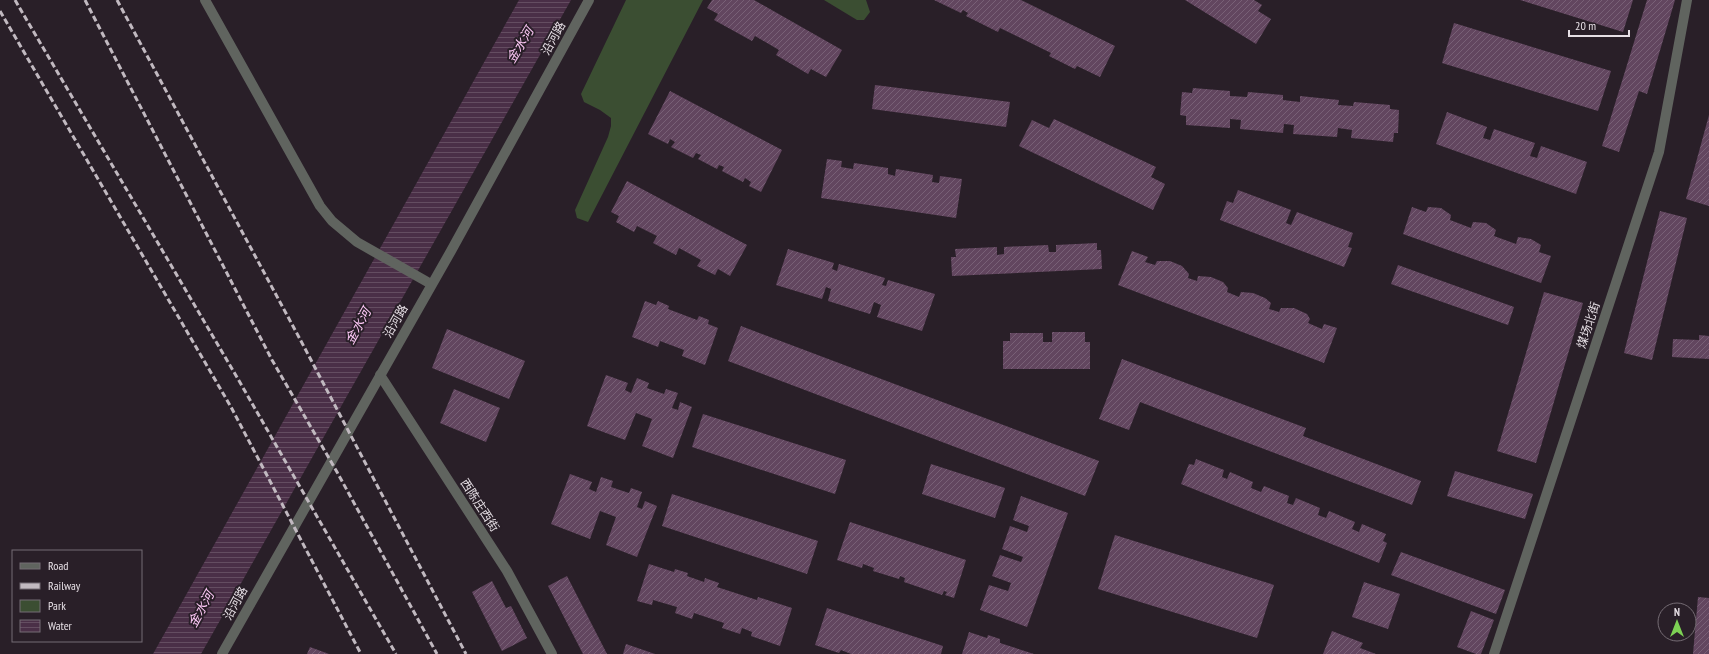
<svg xmlns="http://www.w3.org/2000/svg" width="1709" height="654" font-family="'PT Sans Narrow','Noto Sans SC',sans-serif">
  <defs>
    <pattern id="water-rules" width="6" height="5" patternUnits="userSpaceOnUse"><rect width="6" height="5" fill="#4a2f47"/><path d="M0 2.5h6" fill="none" stroke="#644d61"/></pattern>
    <pattern id="building-hatch" width="6" height="6" patternUnits="userSpaceOnUse"><rect width="6" height="6" fill="#62465f"/><path d="M-1 1l2-2M0 6l6-6M5 7l2-2" fill="none" stroke="#786076"/></pattern>
  </defs>
  <rect width="100%" height="100%" fill="#291f28"/>
  <g fill="#3b4e32">
    <polygon points="626,0 703,0 588,222 577,218 575,210 608,137 611,126 611,118 600,110 584,102 581,94"/>
    <polygon points="824,0 866,0 870,12 864,20 857,20"/>
  </g>
  <polygon fill="url(#water-rules)" points="519,0 571,0 201,654 153,654"/>
  <g fill="url(#building-hatch)">
    <polygon points="712,0 754,0 842,50 826,77 811,69 808,74 776,55 779,50 755,36 752,41 714,20 718,14 707,8"/>
    <polygon points="934,0 1021,0 1115,46 1100,77 1077,66 1075,69 1049,56 1051,53 1000,28 998,32 966,16 968,13 963,10 961,13"/>
    <polygon points="1185,0 1254,0 1262,5 1258,11 1271,19 1256,44"/>
    <polygon points="1520,0 1633,0 1623,32"/>
    <polygon points="1647,0 1675,0 1647,94 1639,91 1619,152 1602,146"/>
    <polygon points="1454,23 1611,71 1598,111 1442,63"/>
    <polygon points="875,85 1010,102 1006,127 872,109"/>
    <polygon points="1193,88 1230,91 1230,96 1247,97 1248,92 1283,95 1283,100 1300,102 1300,96 1339,100 1338,105 1353,106 1354,102 1390,105 1390,109 1399,110 1398,133 1394,133 1393,142 1351,138 1352,130 1338,128 1337,137 1293,134 1294,125 1284,124 1283,133 1240,129 1241,120 1230,119 1230,128 1186,125 1186,116 1180,115 1182,92 1192,93"/>
    <polygon points="670,91 782,150 761,192 749,186 751,182 745,178 743,182 722,171 724,167 719,165 717,169 698,159 701,155 696,153 693,158 671,147 675,142 670,139 668,144 648,134"/>
    <polygon points="1447,112 1487,127 1483,138 1490,140 1494,129 1535,143 1530,156 1537,158 1541,146 1587,162 1576,194 1436,144"/>
    <polygon points="1709,115 1709,206 1686,199"/>
    <polygon points="1054,119 1156,167 1151,177 1165,184 1153,210 1019,146 1032,120 1049,128"/>
    <polygon points="827,159 842,161 841,167 853,169 854,163 888,168 888,174 895,176 896,169 933,175 932,182 939,183 940,176 962,179 956,218 821,198"/>
    <polygon points="627,181 747,245 730,276 718,269 715,275 697,266 701,260 679,248 676,255 653,243 657,236 637,226 634,232 616,222 619,216 611,212"/>
    <polygon points="1238,190 1291,210 1286,223 1291,225 1297,212 1353,233 1348,247 1352,248 1344,267 1220,220 1227,201 1233,203"/>
    <polygon points="1412,207 1426,212 1428,207 1441,208 1451,215 1450,220 1471,228 1473,222 1486,223 1496,230 1494,236 1516,244 1518,237 1531,239 1541,245 1539,252 1551,256 1541,283 1403,234"/>
    <polygon points="1660,211 1687,218 1652,360 1624,353"/>
    <polygon points="1097,243 1097,250 1101,250 1102,269 952,276 951,257 956,257 955,249 997,247 997,255 1004,254 1004,247 1048,245 1049,252 1056,252 1056,245"/>
    <polygon points="788,249 834,263 832,269 837,271 839,264 885,278 882,285 886,286 888,280 935,294 922,331 877,317 881,305 874,302 870,314 828,301 831,289 826,287 822,299 776,285"/>
    <polygon points="1132,251 1148,257 1145,262 1155,265 1157,261 1170,261 1182,266 1189,274 1188,278 1197,281 1198,276 1211,277 1223,282 1228,288 1227,292 1239,297 1241,292 1253,293 1265,298 1271,303 1269,309 1279,312 1281,308 1294,308 1307,314 1310,319 1308,323 1322,329 1324,324 1337,328 1324,363 1118,285"/>
    <polygon points="1398,265 1514,307 1508,325 1391,284"/>
    <polygon points="1544,292 1583,303 1536,463 1497,451"/>
    <polygon points="645,301 656,305 658,301 669,306 668,309 697,320 699,316 709,320 708,324 718,328 705,365 682,356 684,350 660,341 658,347 632,337"/>
    <polygon points="741,326 1099,461 1085,496 728,361"/>
    <polygon points="447,329 525,361 509,399 432,368"/>
    <polygon points="1052,332 1085,332 1085,342 1090,342 1090,369 1003,369 1003,341 1010,341 1010,333 1043,333 1043,342 1052,342"/>
    <polygon points="1699,335 1709,336 1709,359 1672,357 1673,339 1699,340"/>
    <polygon points="1122,359 1306,428 1303,436 1421,481 1412,505 1140,402 1129,430 1099,419"/>
    <polygon points="606,375 628,383 625,390 631,393 637,378 649,383 647,388 664,394 666,389 678,393 672,408 678,410 680,402 692,407 673,458 642,446 652,419 636,413 625,440 587,426"/>
    <polygon points="454,389 500,408 486,442 440,423"/>
    <polygon points="703,414 846,460 835,494 692,447"/>
    <polygon points="1196,459 1224,470 1222,477 1227,479 1230,472 1253,482 1251,488 1261,492 1264,486 1289,496 1287,503 1293,505 1296,498 1320,508 1318,515 1326,518 1329,511 1355,522 1352,529 1359,532 1362,524 1386,534 1383,541 1387,543 1379,563 1181,484 1189,464 1194,465"/>
    <polygon points="931,464 1005,488 995,518 922,494"/>
    <polygon points="1455,471 1533,494 1525,519 1447,496"/>
    <polygon points="570,474 592,482 589,489 596,492 601,477 613,481 611,487 629,493 631,488 642,492 637,507 642,509 645,501 657,506 637,557 606,545 616,517 600,511 590,539 551,524"/>
    <polygon points="672,494 818,541 807,574 662,526"/>
    <polygon points="1021,496 1068,513 1027,627 980,610 989,585 1008,591 1011,583 992,576 1000,555 1021,562 1023,557 1002,549 1010,526 1027,532 1029,526 1013,520"/>
    <polygon points="850,522 966,560 954,598 945,595 947,592 944,591 942,595 904,582 905,578 900,576 899,579 873,571 874,568 863,564 862,568 837,560"/>
    <polygon points="1115,535 1274,585 1257,638 1098,589"/>
    <polygon points="1401,552 1505,590 1496,614 1391,575"/>
    <polygon points="649,564 674,572 675,569 688,573 687,576 704,582 705,578 719,583 717,587 757,600 758,597 792,608 780,646 751,636 752,632 742,628 740,634 722,628 724,623 694,613 692,619 675,613 677,607 653,600 652,605 637,601"/>
    <polygon points="567,576 607,654 583,654 548,586"/>
    <polygon points="492,581 506,608 511,606 527,638 502,651 472,592"/>
    <polygon points="1364,582 1400,594 1388,629 1352,617"/>
    <polygon points="1698,597 1709,598 1709,654 1693,654"/>
    <polygon points="827,608 943,646 941,654 851,654 841,650 839,653 815,645"/>
    <polygon points="1471,611 1494,620 1481,654 1476,654 1457,647"/>
    <polygon points="1332,631 1363,643 1360,648 1376,654 1323,654"/>
    <polygon points="969,632 987,638 988,635 1000,639 1000,643 1034,654 962,654"/>
    <polygon points="626,644 655,654 623,654"/>
    <polygon points="310,647 329,654 307,654"/>
  </g>
  <g fill="none" stroke-linecap="round" stroke-linejoin="round">
    <g stroke="#60645f" stroke-width="10">
      <polyline points="205,0 320,206 332,221 357,242 431,284"/>
      <polyline points="380,375 507,571 552,654"/>
      <polyline points="222,654 451,251 589,0"/>
      <polyline points="1494,654 1659,152 1687,0"/>
    </g>
    <g stroke="#c1b9c0" stroke-width="3" stroke-dasharray="6 3" stroke-linecap="butt">
      <polyline points="15,0 238,379 396,654"/>
      <polyline points="85,0 272,360 337,472 437,654"/>
      <polyline points="117,0 301,341 466,654"/>
      <polyline points="0,11 231,407 361,654"/>
    </g>
  </g>
  <g text-anchor="middle" dominant-baseline="central" stroke-width="4" stroke-linejoin="round" paint-order="stroke">
    <g font-size="12" fill="#e6dfe5" stroke="#291f28">
      <text transform="translate(553 38) rotate(-61)">沿河路</text>
      <text transform="translate(395 321) rotate(-60)">沿河路</text>
      <text transform="translate(1588 325) rotate(-72)">煤场北街</text>
      <text transform="translate(480 505) rotate(57)">西陈庄西街</text>
      <text transform="translate(235 603) rotate(-61)">沿河路</text>
    </g>
    <g font-size="13" font-style="italic" fill="#fec9f7" stroke="#291f28">
      <text transform="translate(520 45) rotate(-59)">金水河</text>
      <text transform="translate(358 326) rotate(-61)">金水河</text>
      <text transform="translate(201 609) rotate(-61)">金水河</text>
    </g>
  </g>
  <rect x="12" y="550" width="130" height="92" fill="#291f28" stroke="#756c74"/>
  <rect x="20" y="563" width="20" height="6" fill="#60645f" stroke="#756c74"/>
  <text x="48" y="570" font-size="12" fill="#e6dfe5">Road</text>
  <rect x="20" y="583" width="20" height="6" fill="#c1b9c0" stroke="#756c74"/>
  <text x="48" y="590" font-size="12" fill="#e6dfe5">Railway</text>
  <rect x="20" y="600" width="20" height="12" fill="#3b4e32" stroke="#756c74"/>
  <text x="48" y="610" font-size="12" fill="#e6dfe5">Park</text>
  <rect x="20" y="620" width="20" height="12" fill="url(#water-rules)" stroke="#756c74"/>
  <text x="48" y="630" font-size="12" fill="#e6dfe5">Water</text>
  <g transform="translate(1677 622)"><circle r="19" fill="#291f28" stroke="#756c74"/>
  <path d="M0-3L7 15L0 10L-7 15Z" fill="#7dd154"/>
  <text y="-6" font-size="11" font-weight="bold" text-anchor="middle" fill="#e6dfe5">N</text>
  </g>
  <path d="M1569 30v6h60v-6" fill="none" stroke="#e6dfe5" stroke-width="2"/>
  <text x="1575" y="30" font-size="12" fill="#e6dfe5" stroke="#291f28" stroke-width="3" paint-order="stroke">20 m</text>
</svg>
